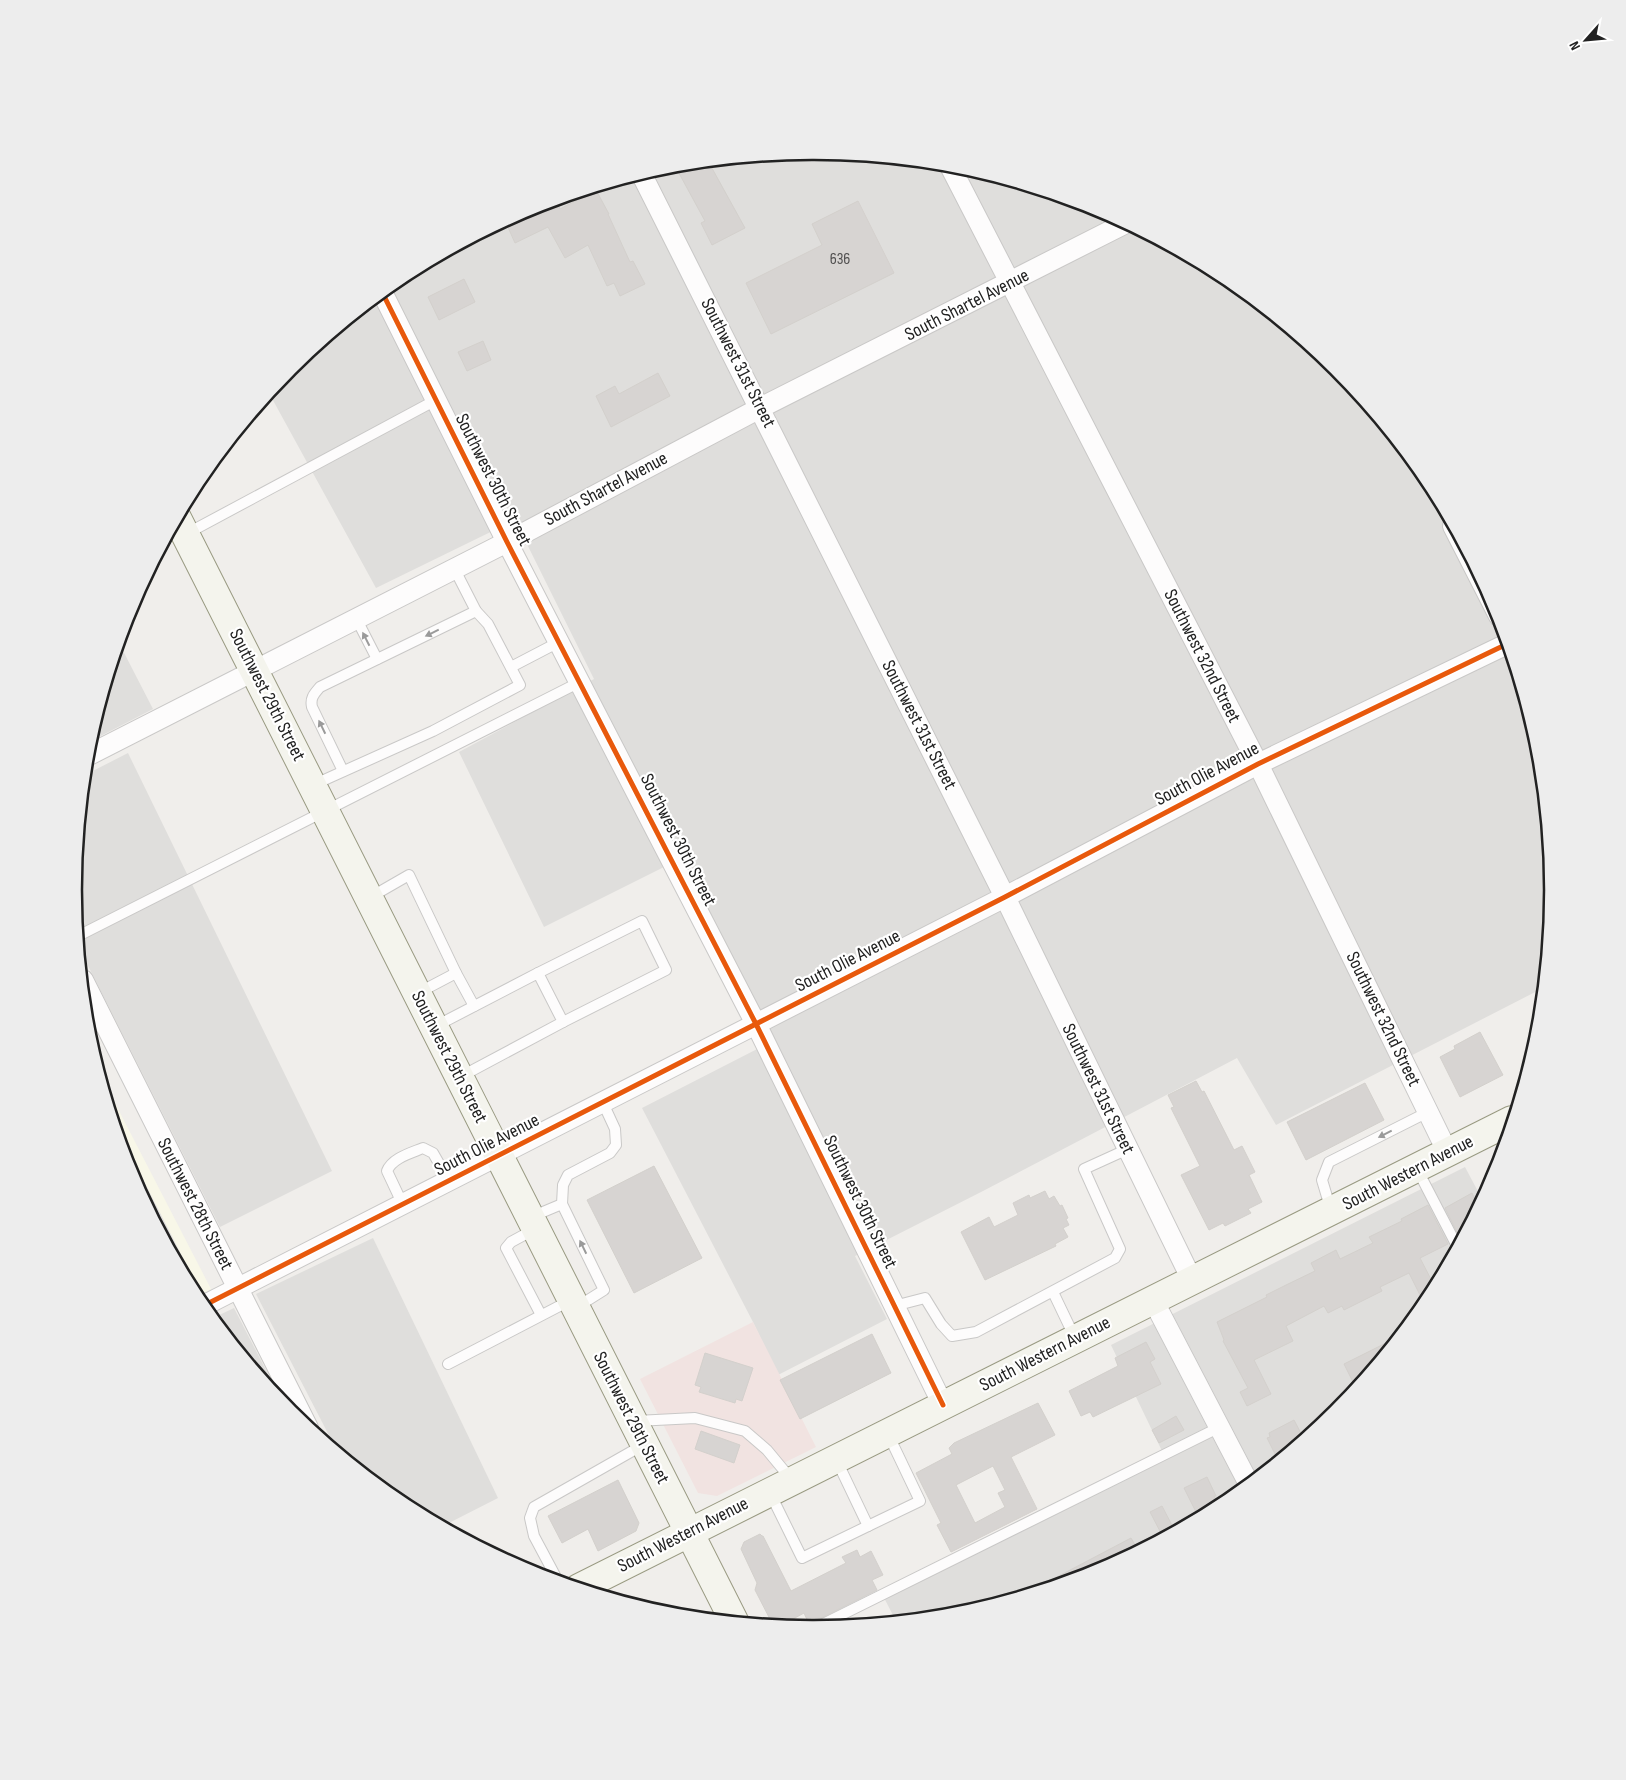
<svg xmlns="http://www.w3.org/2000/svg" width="1626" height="1780" font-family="'Sofia Sans Condensed',sans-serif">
  <rect width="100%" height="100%" fill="#f0eeeb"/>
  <g fill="#dfdedc">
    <polygon points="813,151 957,165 1096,207 1224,275 1336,367 1428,480 1496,607 1538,746 1552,890 1543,988 1276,1125 1237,1058 983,1191 855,1256 887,1319 778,1375 753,1322 642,1108 773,1041 680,859 544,927 459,752 594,679 515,520 376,588 269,393 290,367 403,275 530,207 669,165"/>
    <polygon points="119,643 153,709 89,742"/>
    <polygon points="128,753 332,1171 220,1227 80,950 74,890 85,775"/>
    <polygon points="1465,1167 1482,1199 1428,1301 1336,1413 1223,1505 1096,1573 957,1615 896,1621 881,1592 1162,1451 1111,1345"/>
    <polygon points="373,1238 498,1498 443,1526 402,1505 337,1451 256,1294"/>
    <polygon points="234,1308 285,1407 213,1318"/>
  </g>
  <polygon fill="#f1e3e1" points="753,1322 816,1447 717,1496 698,1493 640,1379"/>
  <polygon fill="#f8f7e8" points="100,1074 211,1289 196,1297 130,1173"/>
  <polygon fill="#e0dfde" points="124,1142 184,1260 178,1263 130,1173 121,1144"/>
  <g fill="#d7d4d2" stroke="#d3d0cc" fill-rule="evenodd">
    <polygon points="708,161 745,228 712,245 701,223 705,221 674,164"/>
    <polygon points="596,190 609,214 608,214 630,262 633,261 645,284 620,296 614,283 607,286 588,245 565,258 548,227 515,243 507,225 556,201 560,209"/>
    <polygon points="858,201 894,273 771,334 746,283 822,245 812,224"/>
    <polygon points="464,279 475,302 439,320 428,297"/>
    <polygon points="483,341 491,360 467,371 458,352"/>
    <polygon points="658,373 670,396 611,427 596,396 615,386 619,394"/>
    <polygon points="1480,1032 1503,1075 1460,1097 1440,1057 1455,1049 1454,1046"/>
    <polygon points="1196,1081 1202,1092 1204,1091 1234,1150 1242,1146 1255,1172 1249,1175 1262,1202 1248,1209 1251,1213 1225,1226 1223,1223 1209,1230 1181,1175 1200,1166 1171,1108 1174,1107 1168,1095"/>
    <polygon points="1365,1083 1384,1120 1306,1160 1287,1122"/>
    <polygon points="654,1166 702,1258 634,1293 587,1200"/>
    <polygon points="1045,1191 1049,1199 1054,1196 1060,1206 1062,1205 1068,1218 1066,1219 1069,1225 1063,1228 1068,1237 1055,1244 1056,1246 985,1280 961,1232 989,1217 994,1227 1018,1215 1013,1203 1029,1195 1030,1198"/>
    <polygon points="1472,1193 1478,1206 1460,1238 1445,1208"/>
    <polygon points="1428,1205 1448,1244 1420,1258 1435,1287 1433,1291 1421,1297 1409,1273 1380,1287 1382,1291 1344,1310 1342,1306 1328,1313 1324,1306 1286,1326 1293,1341 1254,1360 1271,1394 1247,1406 1240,1392 1248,1388 1223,1341 1224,1340 1217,1322 1267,1297 1266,1295 1284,1286 1315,1271 1311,1263 1336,1250 1340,1259 1373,1243 1369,1237 1402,1221 1401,1219"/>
    <polygon points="872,1334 891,1373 800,1419 780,1380"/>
    <polygon points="1398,1337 1356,1388 1344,1364"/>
    <polygon points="1146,1342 1155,1359 1150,1362 1161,1384 1093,1417 1090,1412 1081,1416 1069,1391 1118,1366 1115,1358"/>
    <polygon points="705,1353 753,1368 742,1401 736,1399 735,1403 699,1392 701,1387 695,1385"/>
    <path d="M1038,1403l17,32 -44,22 26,52 -86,43 -14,-27 4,-2 -25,-50 36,-19 -3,-6 5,-5zM993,1466l12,24 -7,3 7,14 -30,16 -19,-38z"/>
    <polygon points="1176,1416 1184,1430 1159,1443 1152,1430"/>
    <polygon points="1294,1420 1304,1439 1278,1460 1267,1438 1270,1437 1269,1433"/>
    <polygon points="701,1431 740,1445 734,1463 695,1449"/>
    <polygon points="1207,1477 1216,1496 1214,1496 1219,1507 1199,1518 1184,1488"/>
    <polygon points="618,1480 639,1523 636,1531 598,1551 588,1529 562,1543 548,1516"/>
    <polygon points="1162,1506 1175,1531 1163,1537 1150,1512"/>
    <polygon points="760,1534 762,1536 763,1536 791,1591 846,1563 842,1557 857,1550 860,1557 871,1551 883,1575 872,1580 877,1590 809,1624 804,1613 780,1626 773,1625 755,1590 757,1583 741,1549 744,1542"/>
    <polygon points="1131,1538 1138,1550 1096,1573 1058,1585 1055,1578"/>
  </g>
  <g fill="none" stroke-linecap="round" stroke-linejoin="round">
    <g stroke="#c9c8c7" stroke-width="12">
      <g id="lane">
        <polyline points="186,534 436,400"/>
        <polyline points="356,618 377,659"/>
        <polyline points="511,667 559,642"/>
        <path d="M343,771l-31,-64c-2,-9 2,-13 8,-20l156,-76"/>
        <polyline points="313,785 433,731 520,685 488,624 476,611 454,568"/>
        <polyline points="369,898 409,875 456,973 474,1006"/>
        <polyline points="78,936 580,682"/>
        <polyline points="538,973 642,921 666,970 563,1022"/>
        <polyline points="418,993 456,973"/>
        <polyline points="434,1027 538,973 563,1022 460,1077"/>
        <polyline points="1417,1169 1457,1246"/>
        <polyline points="562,1204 604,1290 577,1307"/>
        <path d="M403,1205l-16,-34c5,-13 24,-18 36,-23l10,5 16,28"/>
        <polyline points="1331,1210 1322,1180 1329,1162 1428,1112"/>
        <polyline points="531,1217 562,1204 563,1185 568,1175 610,1153 616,1145 615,1129 603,1103"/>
        <polyline points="535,1229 511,1242 506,1248 541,1315"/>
        <polyline points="1053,1292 1075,1338"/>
        <polyline points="894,1306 925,1298 941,1324 952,1336 976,1332 1115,1258 1120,1249 1084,1169 1128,1149"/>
        <polyline points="448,1364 571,1300"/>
        <polyline points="636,1421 695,1418 745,1431 767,1450 791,1479"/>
        <polyline points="770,1493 802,1558 868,1526 836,1459"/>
        <polyline points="868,1526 920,1501 888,1434"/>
        <polyline points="558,1581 534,1536 530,1518 534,1507 643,1445"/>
        <polyline points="813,1629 1220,1427"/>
      </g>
    </g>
    <g stroke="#c9c8c7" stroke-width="22">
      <g id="street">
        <polyline points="949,164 1258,764 1448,1153"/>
        <polyline points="641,173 1005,897 1192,1280"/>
        <polyline points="382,292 507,542 756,1024 943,1405"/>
        <polyline points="1453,526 1499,616"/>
        <polyline points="87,756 507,542 760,408 1126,223"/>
        <polyline points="83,980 308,1428"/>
        <polyline points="1153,1300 1249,1484"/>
        <polyline points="203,1306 1005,897 1258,764 1507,644"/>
      </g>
    </g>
    <g stroke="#999a82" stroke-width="30">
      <g id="secondary">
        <polyline points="177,518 734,1621"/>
        <polyline points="579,1588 1512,1120"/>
      </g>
    </g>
    <use href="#lane" stroke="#fdfcfc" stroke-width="10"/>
    <use href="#street" stroke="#fdfcfc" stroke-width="20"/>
    <use href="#secondary" stroke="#f4f4ed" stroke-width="28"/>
    <g stroke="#fff" stroke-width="8">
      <g id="cycleway">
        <polyline points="382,292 507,542 756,1024 943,1405"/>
        <polyline points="203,1306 1005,897 1258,764 1507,644"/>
      </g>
    </g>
    <use href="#cycleway" stroke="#e8590c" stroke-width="5"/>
  </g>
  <defs><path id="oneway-solid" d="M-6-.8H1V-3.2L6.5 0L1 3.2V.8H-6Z" transform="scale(1.25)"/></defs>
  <g fill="#9a9a9a">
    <use href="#oneway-solid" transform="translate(432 633) rotate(154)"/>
    <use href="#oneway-solid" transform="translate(366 639) rotate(-117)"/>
    <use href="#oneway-solid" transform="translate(322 727) rotate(-116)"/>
    <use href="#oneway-solid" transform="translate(1385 1134) rotate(153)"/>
    <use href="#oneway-solid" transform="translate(583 1247) rotate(-116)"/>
  </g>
  <g text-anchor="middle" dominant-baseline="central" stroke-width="4.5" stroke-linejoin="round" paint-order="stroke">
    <g font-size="16" fill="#4f4e4e">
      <text x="840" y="259">636</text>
    </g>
    <g font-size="19" fill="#222" stroke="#fff">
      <text transform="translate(967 305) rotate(-27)">South Shartel Avenue</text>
      <text transform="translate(738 363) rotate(63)">Southwest 31st Street</text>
      <text transform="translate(493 480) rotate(63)">Southwest 30th Street</text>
      <text transform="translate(606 489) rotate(-28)">South Shartel Avenue</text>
      <text transform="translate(1202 656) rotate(63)">Southwest 32nd Street</text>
      <text transform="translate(267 695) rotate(63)">Southwest 29th Street</text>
      <text transform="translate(919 725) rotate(63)">Southwest 31st Street</text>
      <text transform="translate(1207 774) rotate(-28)">South Olie Avenue</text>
      <text transform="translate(678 840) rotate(63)">Southwest 30th Street</text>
      <text transform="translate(848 961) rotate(-27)">South Olie Avenue</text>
      <text transform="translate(1383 1019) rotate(64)">Southwest 32nd Street</text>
      <text transform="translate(449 1057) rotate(63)">Southwest 29th Street</text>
      <text transform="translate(1098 1089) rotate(64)">Southwest 31st Street</text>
      <text transform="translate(487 1145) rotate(-27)">South Olie Avenue</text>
      <text transform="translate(1408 1173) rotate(-27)">South Western Avenue</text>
      <text transform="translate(860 1202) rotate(64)">Southwest 30th Street</text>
      <text transform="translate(195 1204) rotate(63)">Southwest 28th Street</text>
      <text transform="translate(1045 1354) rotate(-27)">South Western Avenue</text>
      <text transform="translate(631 1418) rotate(63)">Southwest 29th Street</text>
      <text transform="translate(683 1535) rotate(-27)">South Western Avenue</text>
    </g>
  </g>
  <path d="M0 0H1626V1780H0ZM812 160H814A730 730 0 0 1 1544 890V890A730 730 0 0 1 814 1620H812A730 730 0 0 1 82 890V890A730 730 0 0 1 812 160Z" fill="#ededed" fill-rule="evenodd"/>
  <path fill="none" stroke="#222" stroke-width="2.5" d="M812 160H814A730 730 0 0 1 1544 890V890A730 730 0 0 1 814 1620H812A730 730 0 0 1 82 890V890A730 730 0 0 1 812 160Z"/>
  <g transform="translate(1586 40) rotate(243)" stroke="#ffffff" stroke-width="4" paint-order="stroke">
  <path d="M0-4L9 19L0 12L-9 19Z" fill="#222222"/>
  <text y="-8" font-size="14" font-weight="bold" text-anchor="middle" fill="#222222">N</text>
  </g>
</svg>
